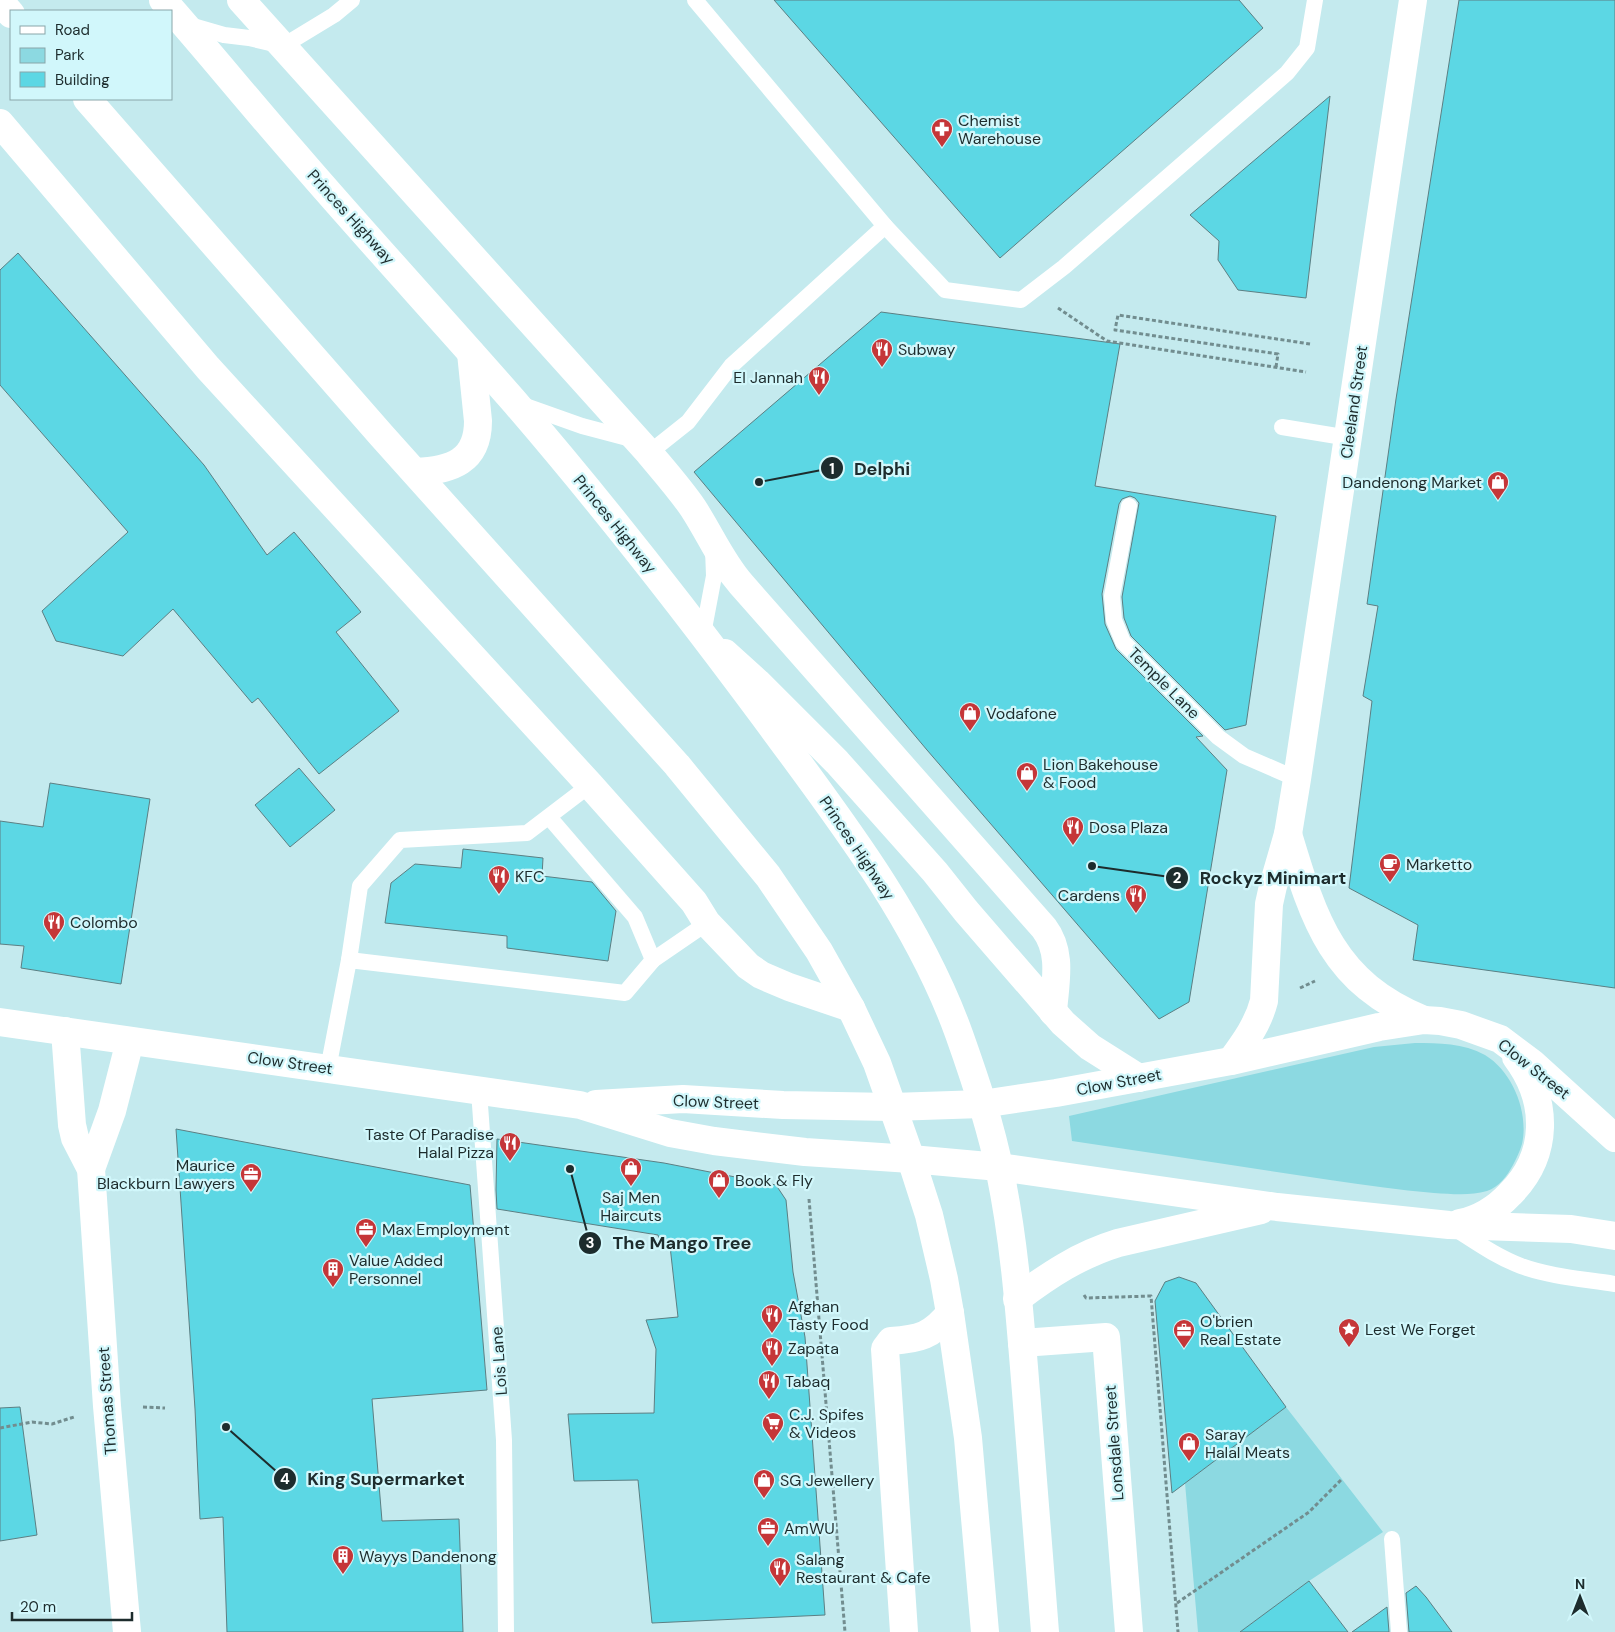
<svg xmlns="http://www.w3.org/2000/svg" width="1615" height="1632" font-family="'DM Sans',sans-serif">
  <rect width="100%" height="100%" fill="#c4eaee"/>
  <g fill="#8cd9e1">
    <path d="M1415,1043c24,0 48,0 70,12 28,17 44,58 37,89 -2,7 -6,15 -9,21 -6,11 -14,22 -26,26 -17,5 -35,3 -53,2 -35,-3 -69,-8 -104,-13 -86,-13 -172,-26 -258,-39l-3,-25 305,-69z"/>
    <polygon points="1286,1407 1383,1532 1309,1581 1240,1632 1198,1632 1185,1483"/>
  </g>
  <g fill="#5cd7e4" stroke="#5c7f83">
    <polygon points="774,0 1239,0 1263,28 1000,258"/>
    <polygon points="1459,0 1615,0 1615,988 1413,960 1418,925 1349,888 1372,701 1363,696 1378,606 1367,604 1396,399"/>
    <polygon points="1330,96 1306,298 1238,290 1218,260 1219,241 1190,215"/>
    <polygon points="18,253 204,465 267,555 294,532 361,612 336,632 399,711 319,774 258,698 252,703 173,609 123,656 56,641 42,611 128,532 0,385 0,270"/>
    <polygon points="881,312 1120,344 1095,486 1276,516 1246,725 1225,730 1131,636 1124,618 1122,597 1139,503 1135,498 1130,496 1122,499 1119,504 1102,594 1105,624 1116,649 1203,736 1196,737 1227,770 1189,1002 1159,1019 927,750 694,472"/>
    <polygon points="299,768 335,810 290,847 255,805"/>
    <polygon points="50,783 150,799 121,984 21,968 24,946 0,944 0,821 43,827"/>
    <polygon points="463,849 543,858 542,876 592,882 616,911 608,961 507,948 507,936 385,923 391,883 415,864 461,868"/>
    <polygon points="176,1129 470,1185 487,1390 372,1399 382,1521 459,1519 463,1632 227,1632 223,1517 200,1519 195,1409"/>
    <polygon points="497,1139 664,1163 776,1185 786,1200 793,1272 805,1337 825,1615 652,1623 638,1480 574,1481 568,1414 654,1413 656,1349 646,1320 678,1317 670,1246 661,1247 658,1235 497,1209 496,1190"/>
    <polygon points="1179,1277 1196,1283 1286,1407 1172,1493 1155,1301 1165,1282"/>
    <polygon points="20,1407 37,1535 0,1541 0,1408"/>
    <polygon points="1309,1581 1348,1632 1240,1632"/>
    <polygon points="1416,1586 1426,1597 1452,1632 1409,1632 1406,1593"/>
    <polygon points="1387,1607 1389,1632 1352,1632"/>
  </g>
  <g fill="none" stroke-linecap="round" stroke-linejoin="round">
    <g stroke="#728d8f" stroke-width="3" stroke-dasharray="4 2.5" stroke-linecap="butt">
      <polyline points="1058,308 1107,341 1306,372"/>
      <polyline points="1276,367 1278,354 1115,330 1118,315 1310,344"/>
      <polyline points="1300,988 1315,981"/>
      <polyline points="809,1199 845,1632"/>
      <polyline points="1084,1295 1086,1298 1151,1296 1178,1632"/>
      <polyline points="143,1407 165,1408"/>
      <polyline points="0,1428 32,1422 52,1424 74,1417"/>
      <polyline points="1177,1603 1309,1512 1342,1479"/>
    </g>
    <g stroke="#fff" stroke-width="16">
      <polyline points="695,0 885,226 945,290 1021,300 1064,267 1287,73 1307,48 1315,0"/>
      <polyline points="186,24 224,35 249,38 283,46 334,15 352,0"/>
      <polyline points="520,404 582,426 635,440"/>
      <polyline points="1282,427 1349,438"/>
      <polyline points="649,453 688,422 731,366 885,226"/>
      <polyline points="1129,506 1112,596 1114,620 1123,642 1218,737 1244,756 1297,779"/>
      <polyline points="703,634 714,576 713,549"/>
      <polyline points="549,817 635,917 653,960"/>
      <polyline points="349,960 360,886 400,840 527,833 590,785"/>
      <polyline points="328,1069 349,960 625,993 653,960 707,923"/>
      <polyline points="479,1091 504,1440 506,1632"/>
      <path d="M1454,1228c22,14 43,29 67,38 30,11 63,13 94,18"/>
      <polyline points="1392,1539 1399,1632"/>
    </g>
    <g stroke="#fff" stroke-width="28">
      <path d="M241,0l408,453c15,18 31,36 44,55 17,26 28,53 48,76l303,344c19,25 11,55 9,84"/>
      <polyline points="0,123 208,368 590,785 694,902 707,923 748,966 761,975 789,987 851,1008"/>
      <polyline points="1022,1343 1106,1337 1129,1632"/>
      <path d="M904,1632l-19,-283 6,-8c28,-2 41,-5 59,-28"/>
    </g>
    <g stroke="#fff" stroke-width="28">
      <polyline points="0,1022 580,1105 670,1133 714,1141 805,1152 911,1159"/>
      <polyline points="65,1031 72,1125 75,1138 91,1169 107,1406 127,1632"/>
      <polyline points="596,1104 683,1099 783,1105 892,1107"/>
      <polyline points="91,1169 112,1111 130,1041"/>
    </g>
    <g stroke="#fff" stroke-width="28">
      <polyline points="725,653 757,682 837,762 935,872 966,911 1063,1023 1090,1047 1139,1078"/>
      <path d="M1288,834c26,87 45,149 136,186"/>
      <path d="M1231,1061c14,-19 27,-37 33,-60l5,-97 4,-18 15,-52 9,-55 116,-779"/>
      <polyline points="982,1104 1056,1093 1231,1061 1379,1027 1424,1020 1440,1021 1461,1025 1500,1039 1532,1063 1615,1138"/>
      <polyline points="999,1167 1277,1207 1449,1225 1571,1229 1615,1236"/>
      <path d="M1460,1223c20,-4 36,-14 50,-29 39,-39 39,-93 6,-137"/>
      <path d="M1017,1299c32,-24 62,-44 101,-56l143,-33"/>
    </g>
    <g stroke="#fff" stroke-width="28">
      <path d="M163,0c47,53 91,108 138,161 69,80 141,158 211,238 88,102 171,208 251,316 73,99 154,202 196,319 16,45 32,92 41,138 15,72 20,147 26,220 6,80 12,160 19,240"/>
      <polyline points="0,1 11,14"/>
      <polyline points="87,99 382,436 677,765 768,876 819,951 851,1008 877,1063 911,1159 929,1215 944,1279 950,1313 968,1438 985,1632"/>
      <path d="M416,472c35,-2 62,-10 62,-51l-7,-68"/>
      <polyline points="892,1107 982,1104"/>
      <polyline points="911,1159 999,1167"/>
    </g>
  </g>
  <defs>
    <g id="pharmacy-pin" transform="scale(1.125)"><path d="M0 17L-7.5 6A9.5 9.5 0 1 1 7.5 6Z" fill="#c53638" stroke="#d1f7fb"/><path d="M-2-6h4v4h4v4h-4v4h-4v-4h-4v-4h4Z" fill="#fff"/></g>
    <g id="restaurant-pin" transform="scale(1.125)"><path d="M0 17L-7.5 6A9.5 9.5 0 1 1 7.5 6Z" fill="#c53638" stroke="#d1f7fb"/><path d="M-5-6h1v4h1v-4h1v4h1v-4h1v5L-1.5 .5V6h-2V.5L-5-1ZM5-6V6H3V1.5H1.5Q1.5-4 5-6Z" fill="#fff"/></g>
    <g id="shop-pin" transform="scale(1.125)"><path d="M0 17L-7.5 6A9.5 9.5 0 1 1 7.5 6Z" fill="#c53638" stroke="#d1f7fb"/><path d="M-5-2.5h2.3a2.7 3.5 0 0 1 5.4 0H5L5.5 6h-11ZM-1.5-2.5h3a1.5 2.3 0 0 0-3 0Z" fill="#fff"/></g>
    <g id="cafe-pin" transform="scale(1.125)"><path d="M0 17L-7.5 6A9.5 9.5 0 1 1 7.5 6Z" fill="#c53638" stroke="#d1f7fb"/><path d="M-5.5-4.5H6V0H3Q3 3.5 0 3.5H-2.5Q-5.5 3.5-5.5 0ZM3-3.2v2h1.7v-2ZM-6 4.5H4V6H-6Z" fill="#fff"/></g>
    <g id="office-pin" transform="scale(1.125)"><path d="M0 17L-7.5 6A9.5 9.5 0 1 1 7.5 6Z" fill="#c53638" stroke="#d1f7fb"/><path d="M-6-3h4V-5.5h4V-3h4V5H-6ZM-1-4.5V-3h2v-1.5ZM-6 0V1H6V0Z" fill="#fff"/></g>
    <g id="building-pin" transform="scale(1.125)"><path d="M0 17L-7.5 6A9.5 9.5 0 1 1 7.5 6Z" fill="#c53638" stroke="#d1f7fb"/><path d="M-4-6H4V6H1V3H-1V6H-4ZM-2.5-4.3h1.7v1.8h-1.7ZM.8-4.3h1.7v1.8H.8ZM-2.5-1h1.7V.8h-1.7ZM.8-1h1.7V.8H.8Z" fill="#fff"/></g>
    <g id="sight-pin" transform="scale(1.125)"><path d="M0 17L-7.5 6A9.5 9.5 0 1 1 7.5 6Z" fill="#c53638" stroke="#d1f7fb"/><path d="M0-6L1.8-2.2L6-1.7L2.9 1.2L3.7 5.4L0 3.3L-3.7 5.4L-2.9 1.2L-6-1.7L-1.8-2.2Z" fill="#fff"/></g>
    <g id="supermarket-pin" transform="scale(1.125)"><path d="M0 17L-7.5 6A9.5 9.5 0 1 1 7.5 6Z" fill="#c53638" stroke="#d1f7fb"/><path d="M-6-5.5h2.5l.6 2H6L4.5 2H-2.5L-4.4-4H-6ZM-1.5 3.2a1.3 1.3 0 1 0 .1 0ZM3 3.2a1.3 1.3 0 1 0 .1 0Z" fill="#fff"/></g>
  </defs>
  <g fill-rule="evenodd">
    <use href="#pharmacy-pin" x="942" y="129"/>
    <use href="#restaurant-pin" x="882" y="349"/>
    <use href="#restaurant-pin" x="819" y="377"/>
    <use href="#shop-pin" x="1498" y="482"/>
    <use href="#shop-pin" x="970" y="713"/>
    <use href="#shop-pin" x="1027" y="773"/>
    <use href="#restaurant-pin" x="1073" y="827"/>
    <use href="#cafe-pin" x="1390" y="864"/>
    <use href="#restaurant-pin" x="499" y="876"/>
    <use href="#restaurant-pin" x="1136" y="895"/>
    <use href="#restaurant-pin" x="54" y="922"/>
    <use href="#restaurant-pin" x="510" y="1143"/>
    <use href="#shop-pin" x="631" y="1168"/>
    <use href="#office-pin" x="251" y="1174"/>
    <use href="#shop-pin" x="719" y="1180"/>
    <use href="#office-pin" x="366" y="1229"/>
    <use href="#building-pin" x="333" y="1269"/>
    <use href="#restaurant-pin" x="772" y="1315"/>
    <use href="#sight-pin" x="1349" y="1329"/>
    <use href="#office-pin" x="1184" y="1330"/>
    <use href="#restaurant-pin" x="772" y="1348"/>
    <use href="#restaurant-pin" x="769" y="1381"/>
    <use href="#supermarket-pin" x="773" y="1423"/>
    <use href="#shop-pin" x="1189" y="1443"/>
    <use href="#shop-pin" x="764" y="1480"/>
    <use href="#office-pin" x="768" y="1528"/>
    <use href="#building-pin" x="343" y="1556"/>
    <use href="#restaurant-pin" x="780" y="1568"/>
  </g>
  <g text-anchor="middle" dominant-baseline="central" stroke-width="4.5" stroke-linejoin="round" paint-order="stroke">
    <g font-size="16" fill="#1d2c2d" stroke="#d1f7fb" text-anchor="start">
      <text x="958" y="120">Chemist<tspan x="958" dy="18">Warehouse</tspan></text>
      <text x="898" y="349">Subway</text>
      <text x="803" y="377" text-anchor="end">El Jannah</text>
      <text x="1482" y="482" text-anchor="end">Dandenong Market</text>
      <text x="986" y="713">Vodafone</text>
      <text x="1043" y="764">Lion Bakehouse<tspan x="1043" dy="18">&amp; Food</tspan></text>
      <text x="1089" y="827">Dosa Plaza</text>
      <text x="1406" y="864">Marketto</text>
      <text x="515" y="876">KFC</text>
      <text x="1120" y="895" text-anchor="end">Cardens</text>
      <text x="70" y="922">Colombo</text>
      <text x="494" y="1134" text-anchor="end">Taste Of Paradise<tspan x="494" dy="18">Halal Pizza</tspan></text>
      <text x="235" y="1165" text-anchor="end">Maurice<tspan x="235" dy="18">Blackburn Lawyers</tspan></text>
      <text x="735" y="1180">Book &amp; Fly</text>
      <text x="631" y="1197" text-anchor="middle">Saj Men<tspan x="631" dy="18">Haircuts</tspan></text>
      <text x="382" y="1229">Max Employment</text>
      <text x="349" y="1260">Value Added<tspan x="349" dy="18">Personnel</tspan></text>
      <text x="788" y="1306">Afghan<tspan x="788" dy="18">Tasty Food</tspan></text>
      <text x="1200" y="1321">O'brien<tspan x="1200" dy="18">Real Estate</tspan></text>
      <text x="1365" y="1329">Lest We Forget</text>
      <text x="788" y="1348">Zapata</text>
      <text x="785" y="1381">Tabaq</text>
      <text x="789" y="1414">C.J. Spifes<tspan x="789" dy="18">&amp; Videos</tspan></text>
      <text x="1205" y="1434">Saray<tspan x="1205" dy="18">Halal Meats</tspan></text>
      <text x="780" y="1480">SG Jewellery</text>
      <text x="784" y="1528">AmWU</text>
      <text x="359" y="1556">Wayys Dandenong</text>
      <text x="796" y="1559">Salang<tspan x="796" dy="18">Restaurant &amp; Cafe</tspan></text>
    </g>
    <g font-size="16" fill="#1d2c2d" stroke="#d1f7fb">
      <text transform="translate(351 217) rotate(48)">Princes Highway</text>
      <text transform="translate(1354 402) rotate(-82)">Cleeland Street</text>
      <text transform="translate(615 524) rotate(51)">Princes Highway</text>
      <text transform="translate(1164 683) rotate(45)">Temple Lane</text>
      <text transform="translate(857 848) rotate(56)">Princes Highway</text>
      <text transform="translate(290 1063) rotate(8)">Clow Street</text>
      <text transform="translate(1534 1069) rotate(38)">Clow Street</text>
      <text transform="translate(1119 1082) rotate(-11)">Clow Street</text>
      <text transform="translate(716 1102) rotate(2)">Clow Street</text>
      <text transform="translate(499 1361) rotate(-94)">Lois Lane</text>
      <text transform="translate(107 1401) rotate(-94)">Thomas Street</text>
      <text transform="translate(1114 1443) rotate(-94)">Lonsdale Street</text>
    </g>
  </g>
  <path fill="none" stroke="#1d2c2d" stroke-width="2" d="M759 482L832 468M1092 866L1177 878M570 1169L590 1243M226 1427L285 1479"/>
  <g fill="#1d2c2d" stroke="#d1f7fb" stroke-width="2">
    <circle cx="759" cy="482" r="5"/>
    <circle cx="1092" cy="866" r="5"/>
    <circle cx="570" cy="1169" r="5"/>
    <circle cx="226" cy="1427" r="5"/>
    <circle cx="832" cy="468" r="12"/>
    <circle cx="1177" cy="878" r="12"/>
    <circle cx="590" cy="1243" r="12"/>
    <circle cx="285" cy="1479" r="12"/>
  </g>
  <g font-size="15" text-anchor="middle" font-weight="bold" fill="#fff">
    <text x="832" y="474">1</text>
    <text x="1177" y="883">2</text>
    <text x="590" y="1248">3</text>
    <text x="285" y="1484">4</text>
  </g>
  <g font-size="18" text-anchor="middle" font-weight="bold" fill="#1d2c2d" stroke="#d1f7fb" stroke-width="4.5" stroke-linejoin="round" paint-order="stroke">
    <text x="882" y="475">Delphi</text>
    <text x="1273" y="884">Rockyz Minimart</text>
    <text x="682" y="1249">The Mango Tree</text>
    <text x="386" y="1485">King Supermarket</text>
  </g>
  <rect x="10" y="10" width="162" height="90" fill="#d1f7fb" stroke="#89a6a9"/>
  <rect x="20" y="26" width="25" height="8" fill="#ffffff" stroke="#89a6a9"/>
  <text x="55" y="35" font-size="15" fill="#1d2c2d">Road</text>
  <rect x="20" y="48" width="25" height="15" fill="#8cd9e1" stroke="#89a6a9"/>
  <text x="55" y="60" font-size="15" fill="#1d2c2d">Park</text>
  <rect x="20" y="72" width="25" height="15" fill="#5cd7e4" stroke="#89a6a9"/>
  <text x="55" y="85" font-size="15" fill="#1d2c2d">Building</text>
  <g transform="translate(1580 1597)" stroke="#d1f7fb" stroke-width="4" paint-order="stroke">
  <path d="M0-4L9 19L0 12L-9 19Z" fill="#1d2c2d"/>
  <text y="-8" font-size="14" font-weight="bold" text-anchor="middle" fill="#1d2c2d">N</text>
  </g>
  <path d="M12 1612v8h120v-8" fill="none" stroke="#1d2c2d" stroke-width="2.5"/>
  <text x="20" y="1612" font-size="15" fill="#1d2c2d" stroke="#d1f7fb" stroke-width="4" paint-order="stroke">20 m</text>
</svg>
